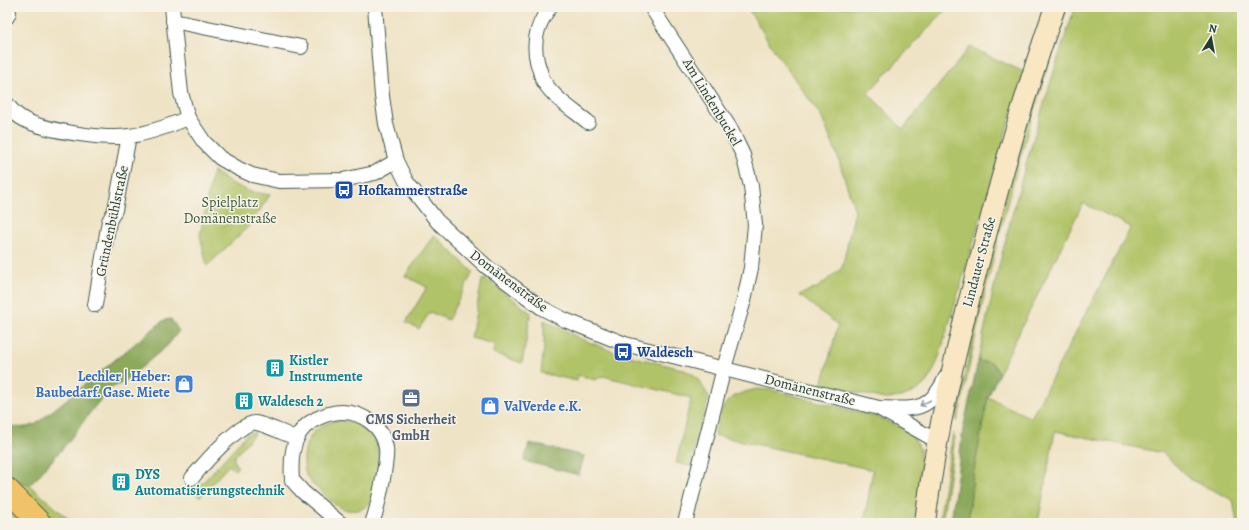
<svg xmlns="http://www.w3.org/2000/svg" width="1249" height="530" font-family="Alegreya,serif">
  <rect width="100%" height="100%" fill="#f7f3e8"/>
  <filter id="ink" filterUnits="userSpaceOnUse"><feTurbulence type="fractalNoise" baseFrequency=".025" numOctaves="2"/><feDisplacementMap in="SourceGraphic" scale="8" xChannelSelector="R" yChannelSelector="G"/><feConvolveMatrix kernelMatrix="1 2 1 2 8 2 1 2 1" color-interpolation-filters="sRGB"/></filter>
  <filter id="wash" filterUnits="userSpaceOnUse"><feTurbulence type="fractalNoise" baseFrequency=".012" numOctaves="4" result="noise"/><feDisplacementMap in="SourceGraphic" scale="16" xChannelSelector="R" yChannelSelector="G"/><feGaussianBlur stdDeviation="0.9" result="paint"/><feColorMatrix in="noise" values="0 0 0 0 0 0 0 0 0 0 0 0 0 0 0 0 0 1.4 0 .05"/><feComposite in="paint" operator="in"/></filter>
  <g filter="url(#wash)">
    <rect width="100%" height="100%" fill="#efe3c5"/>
    <g fill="#b1c367" stroke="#68804e">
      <polygon points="747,7 948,7 868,93 903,129 970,47 1024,72 940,354 934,370 925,384 914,392 901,397 885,399 822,385 838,325 799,295 817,288 842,268 855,211 836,152 821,116 776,53"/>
      <path d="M1063,7h4c-30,90 -57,180 -79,273 -12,47 -19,95 -31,142l-1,-4 28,-139 30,-116z"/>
      <path d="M1075,7h167v516h-5l-4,-23 -43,-21 -27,-26 -108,-22 -17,92h-70l5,-48 15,-78 43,21 100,-191 -48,-24 -84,170 -7,-10 -14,-2c24,-120 58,-238 97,-354z"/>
      <polygon points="213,171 229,182 248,191 270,195 249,226 207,266 200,235"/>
      <polygon points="434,235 473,272 448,320 430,312 419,329 406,322 427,287 405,276"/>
      <polygon points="486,279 531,313 522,363 493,353 494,344 471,338 482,280"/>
      <polygon points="544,320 579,338 614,352 682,369 693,374 700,382 709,397 690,466 676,463 691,398 603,376 595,380 578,375 577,381 541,373 544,347"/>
      <path d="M757,389l15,1 105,27 23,10 13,10 7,12 1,20 -6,54h-51l9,-53 -159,-35c9,-31 9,-39 43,-46z"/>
      <path d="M338,420c44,6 44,25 37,63 0,5 -1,11 -2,15 -6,14 -25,16 -37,7 -5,-3 -9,-8 -13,-12 -6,-5 -14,-11 -17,-18 -2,-5 -2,-12 -2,-18 2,-22 13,-32 34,-37z"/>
      <polygon points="250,433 255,433 234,457 234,462 238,467 235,470 229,465 200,497 197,495 197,489 246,435"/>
      <polygon points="953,433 955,438 942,523 939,523"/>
      <polygon points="11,478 29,485 73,523 56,523"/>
      <polygon points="7,500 29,523 7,523"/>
    </g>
    <g fill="#8ca95c" stroke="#567348">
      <path d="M171,319l8,12 -11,14 -44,37 -15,7 -20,25 -20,27 -34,39 -6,5 -18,-7 -4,-4v-50c10,5 19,4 29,0l128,-104z"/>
      <polygon points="978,361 992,363 999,373 988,397 973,475 968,523 951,523 963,429"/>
      <polygon points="529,443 584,456 579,475 524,461"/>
    </g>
  </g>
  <g filter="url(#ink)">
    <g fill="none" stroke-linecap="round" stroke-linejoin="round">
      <g stroke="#3e564a" stroke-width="16">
        <g id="street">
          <polyline points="172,7 181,93 188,118 204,142 220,158 239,169 252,175 279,181 343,180 375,173 396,161"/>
          <path d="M375,7l7,89 4,28 10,37 10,20 31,40 50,46 55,41 23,12 60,24 254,64c35,1 50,5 67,-31"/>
          <path d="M550,7c-15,20 -19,40 -10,64 1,4 2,8 4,11 11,17 29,28 44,40"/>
          <polyline points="651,7 730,128 743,155 751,186 755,225 751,268 744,300 724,368 685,523"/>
          <polyline points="7,12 9,12 7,17"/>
          <polyline points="173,21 301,47"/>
          <path d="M7,104c5,7 10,12 18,16 21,11 81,20 105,16 20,-3 39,-10 58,-18"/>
          <polyline points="95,305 109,221 115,210 129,136"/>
          <polyline points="880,409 937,441"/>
          <path d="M192,478c10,-12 49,-58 64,-55 11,2 29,11 40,15"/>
          <path d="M340,523l-37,-31 -11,-12c-1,-14 -1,-30 5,-42 4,-9 11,-15 19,-19 8,-4 17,-7 26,-7 21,0 41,15 44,36 2,13 -9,63 -14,75"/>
        </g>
      </g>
      <g stroke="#3e564a" stroke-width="22">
        <path id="secondary" d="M925,523c11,-92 33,-183 57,-272 21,-82 45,-164 73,-244"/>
      </g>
      <g stroke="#3e564a" stroke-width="24">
        <polyline id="primary" points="7,489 40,523"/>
      </g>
      <use href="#street" stroke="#fff" stroke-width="14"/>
      <use href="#secondary" stroke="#f9e7c3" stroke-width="20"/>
      <use href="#primary" stroke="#f1c369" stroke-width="22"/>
    </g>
    <defs><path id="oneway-shaft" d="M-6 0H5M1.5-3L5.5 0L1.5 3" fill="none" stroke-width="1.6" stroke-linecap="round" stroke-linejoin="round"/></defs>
    <use stroke="#8f9e9a" href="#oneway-shaft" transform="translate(925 403) rotate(152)"/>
  </g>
  <defs>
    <g id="bus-square" transform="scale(1)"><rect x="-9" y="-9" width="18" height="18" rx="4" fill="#1a4fb4" stroke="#f7f3e8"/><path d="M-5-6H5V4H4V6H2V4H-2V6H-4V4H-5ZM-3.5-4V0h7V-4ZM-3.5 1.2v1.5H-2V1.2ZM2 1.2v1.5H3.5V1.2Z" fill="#fff"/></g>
    <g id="building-square" transform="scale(1)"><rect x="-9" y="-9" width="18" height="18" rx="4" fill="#0f9aa8" stroke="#f7f3e8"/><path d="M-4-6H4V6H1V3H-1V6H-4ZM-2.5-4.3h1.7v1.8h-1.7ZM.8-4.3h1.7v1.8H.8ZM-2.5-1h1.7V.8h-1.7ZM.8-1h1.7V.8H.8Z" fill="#fff"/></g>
    <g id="shop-square" transform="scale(1)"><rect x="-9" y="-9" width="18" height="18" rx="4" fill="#3f7fe0" stroke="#f7f3e8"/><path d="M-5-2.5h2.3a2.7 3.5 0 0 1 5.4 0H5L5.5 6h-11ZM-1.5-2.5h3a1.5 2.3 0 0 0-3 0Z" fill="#fff"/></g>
    <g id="office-square" transform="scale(1)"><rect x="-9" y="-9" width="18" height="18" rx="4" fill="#5c6f8a" stroke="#f7f3e8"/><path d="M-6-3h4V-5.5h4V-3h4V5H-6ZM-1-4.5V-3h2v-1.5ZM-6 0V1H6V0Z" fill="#fff"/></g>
  </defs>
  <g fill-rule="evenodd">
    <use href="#bus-square" x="344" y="190"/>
    <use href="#bus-square" x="623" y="352"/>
    <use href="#building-square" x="275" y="368"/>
    <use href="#shop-square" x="184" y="384"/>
    <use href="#office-square" x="411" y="398"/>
    <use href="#building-square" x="244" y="401"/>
    <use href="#shop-square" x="490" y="406"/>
    <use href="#building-square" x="121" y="482"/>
  </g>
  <g text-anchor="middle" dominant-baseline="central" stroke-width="3" stroke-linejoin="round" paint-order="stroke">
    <g font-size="14" fill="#1f3d34" stroke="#f7f3e8">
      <text transform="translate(712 102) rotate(59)">Am Lindenbuckel</text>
      <text transform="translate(112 221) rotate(-78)">Gründenbühlstraße</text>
      <text transform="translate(979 262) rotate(-75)">Lindauer Straße</text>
      <text transform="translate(509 281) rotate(37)">Domänenstraße</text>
      <text transform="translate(810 390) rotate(14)">Domänenstraße</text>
    </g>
    <g font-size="14" font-weight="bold" fill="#164399" stroke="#f7f3e8" text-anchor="start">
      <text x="358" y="190">Hofkammerstraße</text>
      <text x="637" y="352">Waldesch</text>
    </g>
    <g font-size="14" fill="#3c583e" stroke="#f7f3e8">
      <text x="230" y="202">Spielplatz<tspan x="230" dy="16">Domänenstraße</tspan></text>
    </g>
    <g font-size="14" font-weight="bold" fill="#0d838f" stroke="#f7f3e8" text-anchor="start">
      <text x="289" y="360">Kistler<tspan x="289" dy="16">Instrumente</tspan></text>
      <text x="258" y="401">Waldesch 2</text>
      <text x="135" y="474">DYS<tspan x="135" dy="16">Automatisierungstechnik</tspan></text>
    </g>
    <g font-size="14" font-weight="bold" fill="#366cbe" stroke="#f7f3e8" text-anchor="end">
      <text x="170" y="376">Lechler | Heber:<tspan x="170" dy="16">Baubedarf. Gase. Miete</tspan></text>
      <text x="504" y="406" text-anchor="start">ValVerde e.K.</text>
    </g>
    <g font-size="14" font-weight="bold" fill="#4e5e75" stroke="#f7f3e8">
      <text x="411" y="419">CMS Sicherheit<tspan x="411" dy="16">GmbH</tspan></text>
    </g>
  </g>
  <rect width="1249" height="530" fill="none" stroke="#f7f3e8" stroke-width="24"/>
  <g transform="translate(1211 38) rotate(11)" stroke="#f7f3e8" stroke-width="3" paint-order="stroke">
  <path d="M0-3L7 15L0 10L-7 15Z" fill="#1f3d34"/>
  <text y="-6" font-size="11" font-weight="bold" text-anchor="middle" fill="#1f3d34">N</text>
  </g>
</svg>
